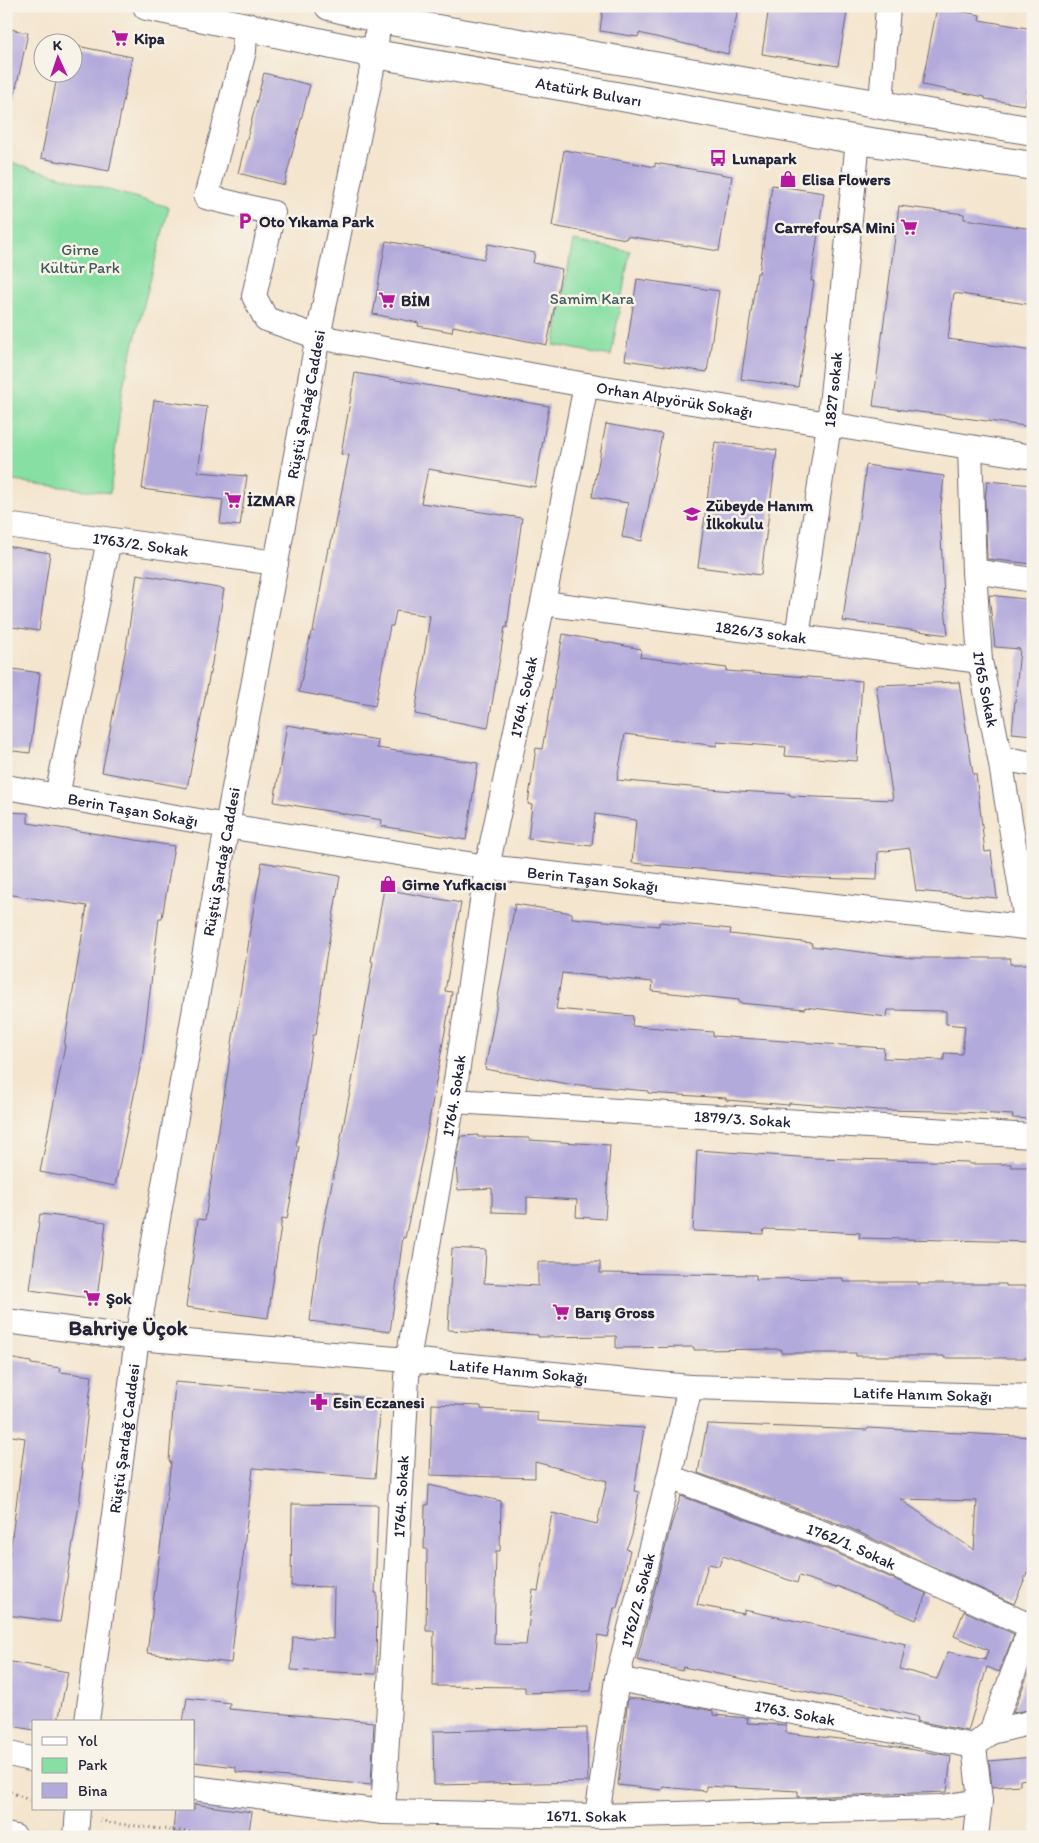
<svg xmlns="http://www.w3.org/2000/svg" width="1039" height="1843" font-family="Itim,sans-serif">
  <rect width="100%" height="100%" fill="#f7f3e8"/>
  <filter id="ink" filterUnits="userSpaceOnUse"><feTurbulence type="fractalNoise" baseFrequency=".02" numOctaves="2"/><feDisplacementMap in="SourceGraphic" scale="10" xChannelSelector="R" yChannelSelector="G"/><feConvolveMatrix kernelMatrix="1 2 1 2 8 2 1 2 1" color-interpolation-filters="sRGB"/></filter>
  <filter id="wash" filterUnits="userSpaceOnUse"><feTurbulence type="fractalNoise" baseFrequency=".0096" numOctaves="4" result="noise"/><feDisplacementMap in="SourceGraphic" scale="20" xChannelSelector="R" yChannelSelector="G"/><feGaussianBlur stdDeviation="1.12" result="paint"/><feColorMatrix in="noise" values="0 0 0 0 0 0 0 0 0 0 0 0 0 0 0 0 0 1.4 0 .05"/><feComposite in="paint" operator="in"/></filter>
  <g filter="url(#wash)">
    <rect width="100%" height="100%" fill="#f4e5ce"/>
    <g fill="#87dfa3" stroke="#54806f">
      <polygon points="6,161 169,207 123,386 110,493 6,480"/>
      <polygon points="573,241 630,251 611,356 554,345"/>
    </g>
    <g id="blocks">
      <g fill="#b3aadc" fill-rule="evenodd">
        <polygon points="603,6 739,6 728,54 639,33 638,37 600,31"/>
        <polygon points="769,6 848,6 838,66 762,54"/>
        <polygon points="937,7 980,15 979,20 1033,29 1033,55 1025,105 985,99 985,97 922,85"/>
        <polygon points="6,28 28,33 14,98 6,97"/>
        <polygon points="72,45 132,57 109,171 41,158 58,72 72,72"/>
        <polygon points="264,73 310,85 284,185 238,173"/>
        <polygon points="564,150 655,167 655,163 732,176 719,251 627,236 626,239 552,226"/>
        <polygon points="772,185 824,193 811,281 814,281 798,387 741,379 757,273 759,273"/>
        <polygon points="899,206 964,214 964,219 1033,229 1033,305 954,293 948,339 1033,351 1033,427 873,406"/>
        <polygon points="386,241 484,259 488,244 535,253 533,263 562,269 547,345 453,326 452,332 418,326 419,323 373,314"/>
        <polygon points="637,279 719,291 707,372 625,360"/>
        <polygon points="355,373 549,406 535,487 428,469 421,503 522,518 507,628 505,627 488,728 415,714 430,616 396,611 393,626 390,626 375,706 299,692 311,632 313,632 328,548 330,548 349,455 341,454"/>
        <polygon points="154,400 207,407 198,472 247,476 240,526 220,524 223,500 142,489"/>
        <polygon points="606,424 662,434 642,541 622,537 628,503 592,497"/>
        <polygon points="715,442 777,450 761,575 698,567"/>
        <polygon points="866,465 944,476 940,515 944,599 948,635 843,621 847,589 861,506"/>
        <polygon points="987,481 1033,485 1033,564 987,559 985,501"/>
        <polygon points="6,546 50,553 39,631 6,626"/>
        <polygon points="137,574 224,589 212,663 187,788 102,772 126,648"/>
        <polygon points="989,595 1033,600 1033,735 1012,733 1020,649 995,647"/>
        <polygon points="563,634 641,649 640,657 727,668 726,671 862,681 857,761 785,756 786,747 717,742 717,746 625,734 617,780 721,790 790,794 790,796 893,800 876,685 959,682 973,774 976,774 985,852 991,851 997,898 916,891 910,848 878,852 877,880 788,877 632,863 636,820 595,814 592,846 528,839 532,805 528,804 536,748 542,749"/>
        <polygon points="6,668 40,673 30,753 6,750"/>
        <polygon points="287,725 378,740 377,748 478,763 466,840 381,826 382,820 274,802"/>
        <polygon points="6,812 28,813 28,823 174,846 162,918 159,918 142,1057 115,1186 40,1172 65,1046 64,1046 87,906 6,894"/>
        <polygon points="262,862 340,876 325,964 316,1035 313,1035 296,1146 299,1146 294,1181 287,1219 282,1218 268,1318 186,1307 198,1219 205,1220 235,1024 249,941 248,941"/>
        <polygon points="384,889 461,903 445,991 452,992 424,1149 405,1238 403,1237 390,1332 310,1321 320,1244 356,1061 373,962 371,961"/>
        <path d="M515,904l57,9v5l87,8v-4l72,7 -1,5 82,9 -1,3 100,12h100l-1,6h23v155l-21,-1 1,-3 -72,-4 -62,-1 -90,-7v2l-63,-5v-2l-78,-5v-2l-80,-7 -83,-15zM562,973l91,9 -1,9 87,9v3l66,6v-2l82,10 1,-7 58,1v13l19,2 -3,28 -18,-1v7l-61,-2 1,-10 -171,-12v-4l-81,-6 1,-10 -77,-7z"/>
        <polygon points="478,1135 478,1137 529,1138 529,1140 610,1145 605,1219 576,1217 577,1200 527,1197 527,1213 492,1212 492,1188 458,1190 456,1164 461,1136"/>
        <polygon points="697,1150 813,1158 969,1162 969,1164 1011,1164 1011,1167 1033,1167 1033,1242 859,1238 860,1233 823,1231 764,1229 763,1234 693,1231"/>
        <polygon points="40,1214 106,1222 97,1299 30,1290"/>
        <polygon points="452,1248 486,1250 484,1283 538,1286 538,1262 600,1262 600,1273 756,1275 756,1279 843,1278 843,1282 918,1282 918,1284 1006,1284 1006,1286 1033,1286 1033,1358 944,1358 944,1356 856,1356 856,1353 781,1353 781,1349 694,1350 694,1347 616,1348 616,1336 538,1337 538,1335 448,1330"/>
        <polygon points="8,1358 31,1362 31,1364 61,1368 60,1372 92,1376 81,1469 83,1470 79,1505 60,1622 6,1615 6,1582 25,1438 6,1435 6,1371"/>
        <polygon points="175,1382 381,1399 375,1478 253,1468 231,1663 147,1653 171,1462 169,1461"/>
        <polygon points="432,1404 481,1406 481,1409 537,1412 537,1421 644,1428 634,1491 639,1492 632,1535 626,1549 630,1550 617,1608 614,1608 608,1637 598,1635 591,1691 525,1693 525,1687 433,1686 434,1631 426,1631 427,1549 424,1549 425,1505 428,1505 429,1485 501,1501 500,1551 496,1551 494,1644 526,1645 533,1590 538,1591 552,1513 597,1524 607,1481 535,1462 535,1478 430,1475"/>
        <path d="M707,1424l160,6 1,-2 165,9v70l-5,64 -14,33 -169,-78 -147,-53zM900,1499l77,2 -3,49z"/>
        <polygon points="681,1496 834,1552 927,1594 916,1620 837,1586 836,1588 799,1576 797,1583 723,1556 719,1566 708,1564 697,1605 744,1614 744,1610 906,1644 900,1669 937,1679 948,1652 985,1660 988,1650 954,1636 964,1611 1014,1634 999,1672 987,1667 968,1731 917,1721 918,1718 915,1716 843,1699 683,1667 682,1671 637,1660 671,1525"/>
        <polygon points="292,1504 378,1505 375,1593 377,1593 376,1674 291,1670 293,1637 333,1639 334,1587 291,1586"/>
        <polygon points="6,1661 68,1672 58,1722 34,1722 34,1730 6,1725"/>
        <polygon points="1033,1661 1033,1709 1013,1713"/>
        <polygon points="187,1698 230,1703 229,1709 374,1722 371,1785 236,1772 236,1767 194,1762 194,1722 183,1722"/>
        <polygon points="628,1698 667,1702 713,1711 713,1715 748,1718 747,1723 786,1725 786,1733 866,1742 951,1756 947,1792 798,1797 798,1791 706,1786 706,1791 663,1787 662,1790 618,1785"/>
        <polygon points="587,1728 588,1782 434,1785 433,1731"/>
        <polygon points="1033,1757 1033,1778 1020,1780 1020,1785 992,1787 989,1761"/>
        <polygon points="194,1804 252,1812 248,1837 212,1837 173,1832 175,1809 194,1809"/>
      </g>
    </g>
  </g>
  <g filter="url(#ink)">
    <use href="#blocks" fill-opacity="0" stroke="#6c666e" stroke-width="1"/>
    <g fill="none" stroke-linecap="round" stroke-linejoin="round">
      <g stroke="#6c666e" stroke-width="26">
        <g id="minor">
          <path id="s1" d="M245,27l-1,24 -38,146 67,16 -19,83 12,23 52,18 268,48 447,72"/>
          <polyline points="881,105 888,6"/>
          <path id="s2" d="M970,448l4,123 6,90 20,97 27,169"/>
          <path id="s3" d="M6,525l270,38"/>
          <polyline points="974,571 1033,580"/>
          <path id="s4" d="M543,603l437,58"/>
          <path id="s5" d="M797,637l32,-212 29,-285"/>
          <polyline points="1000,758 1033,764"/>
          <path id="s6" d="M6,787l221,39 260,41 546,61"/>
          <polyline points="57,796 109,540"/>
          <path id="s7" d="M453,1101l580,35"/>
          <path id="s8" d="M6,1321l131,17 271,22 282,27 343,10"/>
          <path id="s9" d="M669,1477l170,62 191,87"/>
          <path id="s10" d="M617,1679l357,67"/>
          <path id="s11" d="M87,1722l50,-384 90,-512 91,-489 57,-283 5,-48"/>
          <polyline points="991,1732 1033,1722"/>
          <polyline points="6,1753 34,1760"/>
          <path id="s12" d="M194,1788l189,24 214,4 345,-9 38,-6"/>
          <path id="s13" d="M383,1812l25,-452 45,-259 34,-234 56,-264 43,-218"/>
          <path id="s14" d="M597,1816l20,-137 52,-202 21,-90"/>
          <polyline points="6,1835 15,1837"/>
          <polyline points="76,1837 78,1809"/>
          <polyline points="976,1837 980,1801 974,1746 991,1732 1033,1621"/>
        </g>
      </g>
      <g stroke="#6c666e" stroke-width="30">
        <g id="major">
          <path id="s15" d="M147,6l228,48 197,34 286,52 175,26"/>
          <polyline points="329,6 379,19 1033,131"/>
        </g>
      </g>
      <g stroke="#6c666e" stroke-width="3" stroke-dasharray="1 4" stroke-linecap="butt">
        <polyline points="6,1790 34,1802"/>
        <polyline points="100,1820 111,1823 231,1837"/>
      </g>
      <use href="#minor" stroke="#fff" stroke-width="24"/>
      <use href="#major" stroke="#fff" stroke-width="28"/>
    </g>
  </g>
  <defs>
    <g id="supermarket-bare" transform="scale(1.35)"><path d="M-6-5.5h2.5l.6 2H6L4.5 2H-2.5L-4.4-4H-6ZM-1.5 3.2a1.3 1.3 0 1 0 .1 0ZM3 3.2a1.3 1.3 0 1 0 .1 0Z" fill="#b5179e" stroke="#f7f3e8" stroke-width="2.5" paint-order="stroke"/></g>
    <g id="bus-bare" transform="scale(1.35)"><path d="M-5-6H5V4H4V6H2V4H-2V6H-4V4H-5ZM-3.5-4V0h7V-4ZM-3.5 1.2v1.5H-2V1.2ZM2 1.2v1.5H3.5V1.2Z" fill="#b5179e" stroke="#f7f3e8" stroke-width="2.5" paint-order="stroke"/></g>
    <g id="shop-bare" transform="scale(1.35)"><path d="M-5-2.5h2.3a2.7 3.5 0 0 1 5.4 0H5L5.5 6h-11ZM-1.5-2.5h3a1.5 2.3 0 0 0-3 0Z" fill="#b5179e" stroke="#f7f3e8" stroke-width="2.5" paint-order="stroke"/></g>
    <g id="parking-bare" transform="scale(1.35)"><path d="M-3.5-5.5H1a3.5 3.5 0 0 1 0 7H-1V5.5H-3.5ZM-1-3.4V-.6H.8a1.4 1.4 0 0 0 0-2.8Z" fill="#b5179e" stroke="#f7f3e8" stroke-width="2.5" paint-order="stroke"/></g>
    <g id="school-bare" transform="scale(1.35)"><path d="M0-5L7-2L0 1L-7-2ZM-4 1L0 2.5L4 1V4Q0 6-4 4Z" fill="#b5179e" stroke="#f7f3e8" stroke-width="2.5" paint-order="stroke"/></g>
    <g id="pharmacy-bare" transform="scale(1.35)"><path d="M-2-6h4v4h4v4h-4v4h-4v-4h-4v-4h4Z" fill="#b5179e" stroke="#f7f3e8" stroke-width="2.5" paint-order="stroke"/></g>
  </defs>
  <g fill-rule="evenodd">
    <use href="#supermarket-bare" x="120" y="38"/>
    <use href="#bus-bare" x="718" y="158"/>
    <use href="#shop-bare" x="788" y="179"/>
    <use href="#parking-bare" x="245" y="221"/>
    <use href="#supermarket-bare" x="909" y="227"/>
    <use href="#supermarket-bare" x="387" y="300"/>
    <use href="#supermarket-bare" x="233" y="500"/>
    <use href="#school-bare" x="692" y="514"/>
    <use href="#shop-bare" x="388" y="884"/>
    <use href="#supermarket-bare" x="92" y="1298"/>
    <use href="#supermarket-bare" x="561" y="1312"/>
    <use href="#pharmacy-bare" x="319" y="1402"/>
  </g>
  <g text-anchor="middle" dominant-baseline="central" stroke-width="5" stroke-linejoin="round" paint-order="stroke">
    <g font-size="16" font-weight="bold" fill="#22223b" stroke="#f7f3e8" text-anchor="start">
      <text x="134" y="38">Kipa</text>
      <text x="732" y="158">Lunapark</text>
      <text x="802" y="179">Elisa Flowers</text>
      <text x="259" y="221">Oto Yıkama Park</text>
      <text x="895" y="227" text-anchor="end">CarrefourSA Mini</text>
      <text x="401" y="300">BİM</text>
      <text x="247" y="500">İZMAR</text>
      <text x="706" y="505">Zübeyde Hanım<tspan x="706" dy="18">İlkokulu</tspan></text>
      <text x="402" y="884">Girne Yufkacısı</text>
      <text x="106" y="1298">Şok</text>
      <text x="575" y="1312">Barış Gross</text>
      <text x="333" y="1402">Esin Eczanesi</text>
    </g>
    <g font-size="16" fill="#22223b" stroke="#f7f3e8">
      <text stroke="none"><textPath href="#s15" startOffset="450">Atatürk Bulvarı</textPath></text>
      <text stroke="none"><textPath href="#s5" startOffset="250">1827 sokak</textPath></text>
      <text stroke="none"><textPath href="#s1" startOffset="772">Orhan Alpyörük Sokağı</textPath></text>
      <text stroke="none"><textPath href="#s11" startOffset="1336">Rüştü Şardağ Caddesi</textPath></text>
      <text stroke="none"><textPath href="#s3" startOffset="136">1763/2. Sokak</textPath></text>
      <text stroke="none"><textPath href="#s4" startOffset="220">1826/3 sokak</textPath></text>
      <text stroke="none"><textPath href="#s2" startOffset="242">1765 Sokak</textPath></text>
      <text stroke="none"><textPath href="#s13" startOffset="1126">1764. Sokak</textPath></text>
      <text stroke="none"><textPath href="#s6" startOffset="129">Berin Taşan Sokağı</textPath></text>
      <text stroke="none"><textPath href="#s11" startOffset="871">Rüştü Şardağ Caddesi</textPath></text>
      <text stroke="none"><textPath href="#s6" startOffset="594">Berin Taşan Sokağı</textPath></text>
      <text stroke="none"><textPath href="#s13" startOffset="721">1764. Sokak</textPath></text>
      <text stroke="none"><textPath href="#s7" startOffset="290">1879/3. Sokak</textPath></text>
      <text stroke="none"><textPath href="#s8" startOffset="515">Latife Hanım Sokağı</textPath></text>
      <text stroke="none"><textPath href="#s8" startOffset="920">Latife Hanım Sokağı</textPath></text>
      <text stroke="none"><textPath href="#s11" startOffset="286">Rüştü Şardağ Caddesi</textPath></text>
      <text stroke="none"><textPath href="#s13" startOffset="316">1764. Sokak</textPath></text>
      <text stroke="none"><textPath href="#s9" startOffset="195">1762/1. Sokak</textPath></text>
      <text stroke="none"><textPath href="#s14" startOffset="220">1762/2. Sokak</textPath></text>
      <text stroke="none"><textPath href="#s10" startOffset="181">1763. Sokak</textPath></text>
      <text stroke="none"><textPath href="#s12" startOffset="394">1671. Sokak</textPath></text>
    </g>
    <g font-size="16" fill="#405b5a" stroke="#f7f3e8">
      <text x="80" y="249">Girne<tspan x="80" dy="18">Kültür Park</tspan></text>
      <text x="592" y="298">Samim Kara</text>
    </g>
    <g font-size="21" font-weight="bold" fill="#22223b" stroke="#f7f3e8">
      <text x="128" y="1327">Bahriye Üçok</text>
    </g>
  </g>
  <rect width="1039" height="1843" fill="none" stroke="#f7f3e8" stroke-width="25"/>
  <rect x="32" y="1720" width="162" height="90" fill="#f7f3e8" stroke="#a29fa3"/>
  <rect x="42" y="1737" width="25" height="8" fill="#ffffff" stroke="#a29fa3"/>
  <text x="78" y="1746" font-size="15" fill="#22223b">Yol</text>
  <rect x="42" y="1758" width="25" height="15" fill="#87dfa3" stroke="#a29fa3"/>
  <text x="78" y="1770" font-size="15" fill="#22223b">Park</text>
  <rect x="42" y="1783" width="25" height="15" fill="#b3aadc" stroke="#a29fa3"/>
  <text x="78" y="1796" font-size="15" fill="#22223b">Bina</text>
  <g transform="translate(58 58) rotate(357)"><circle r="24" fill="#f7f3e8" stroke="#a29fa3"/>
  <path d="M0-4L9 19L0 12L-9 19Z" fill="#b5179e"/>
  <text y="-8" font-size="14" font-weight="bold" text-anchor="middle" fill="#22223b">K</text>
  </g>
</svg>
